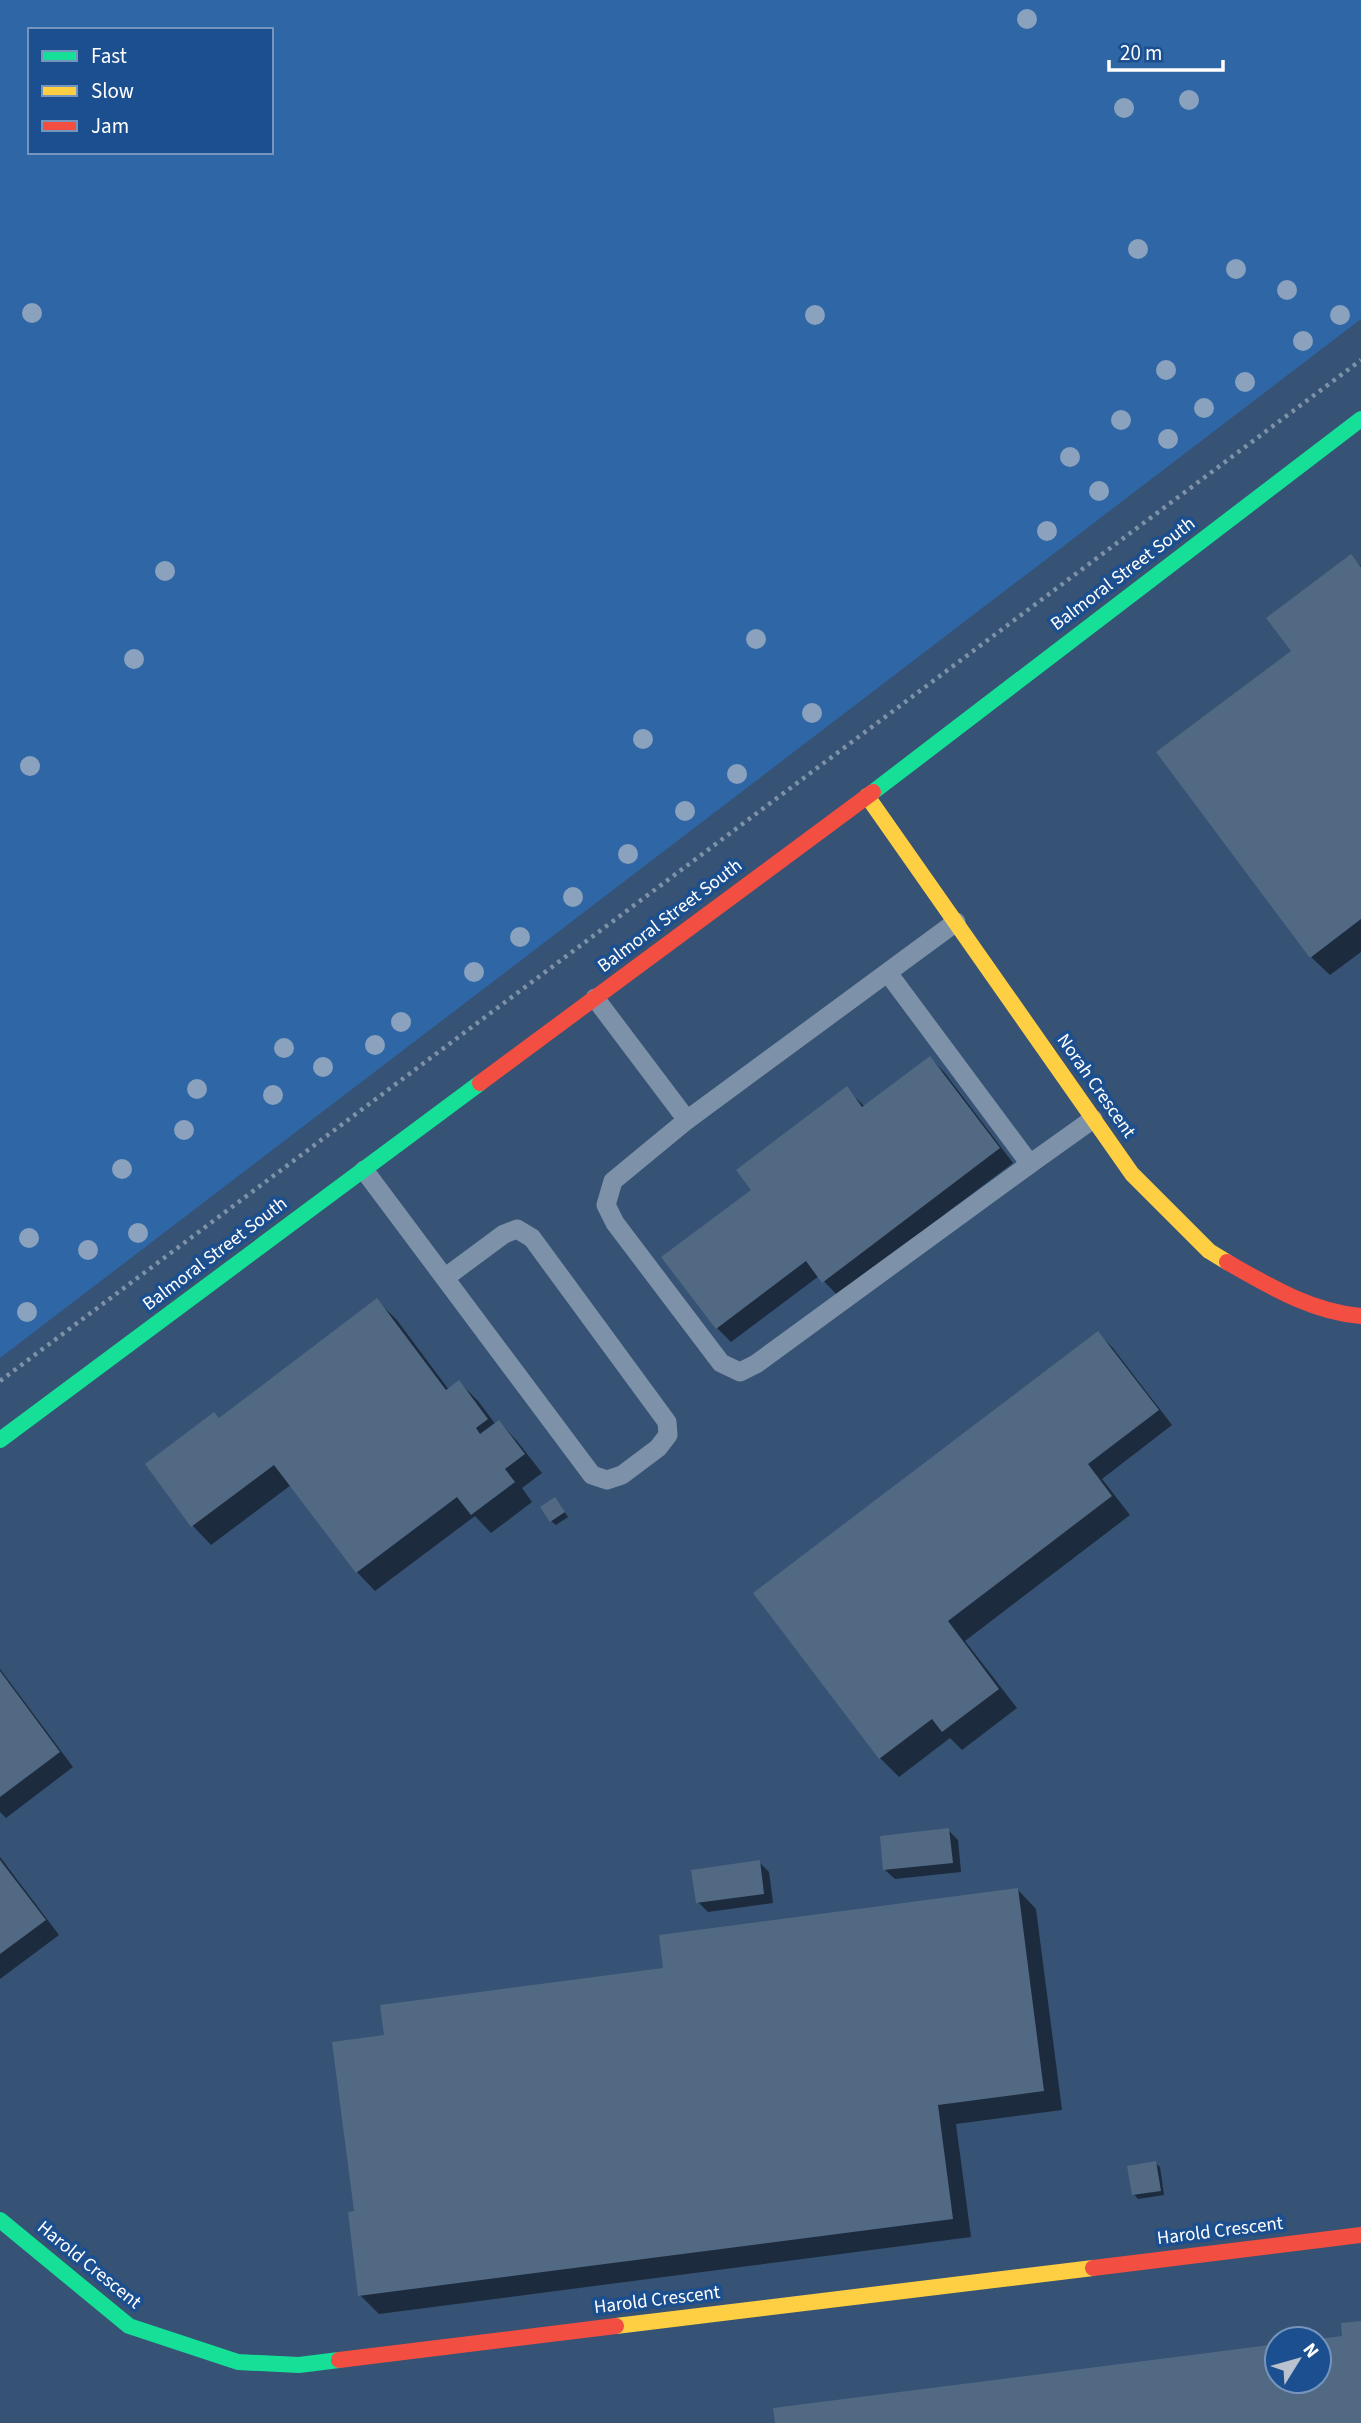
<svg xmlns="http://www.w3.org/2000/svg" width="1361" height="2423" font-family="'Source Sans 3',sans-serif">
  <rect width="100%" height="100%" fill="#365274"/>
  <path fill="#2f66a5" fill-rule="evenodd" d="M0,0h1361v319l-1361,1039zM30,30h241v122h-241z"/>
  <g fill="#0007">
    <polygon points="1351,556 1361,566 1361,952 1330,975 1311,957 1293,652"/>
    <polygon points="930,1058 944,1072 1013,1163 945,1214 949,1219 842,1300 819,1276 731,1342 717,1328 664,1258 750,1192 847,1089 865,1107"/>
    <polygon points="377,1301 396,1319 449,1390 459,1382 478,1401 496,1425 499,1422 517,1441 542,1473 522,1488 532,1502 491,1533 475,1516 375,1591 357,1572 291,1485 211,1545 193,1526 148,1464 219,1420"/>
    <polygon points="1098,1333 1112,1347 1172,1425 1102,1479 1130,1515 965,1641 1017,1708 962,1750 950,1738 899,1777 880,1758 755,1594"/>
    <polygon points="559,1504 568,1517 556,1525 551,1521"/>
    <polygon points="0,1669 73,1767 6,1818 0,1812"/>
    <polygon points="948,1830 958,1840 961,1872 895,1879 885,1870"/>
    <polygon points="0,1857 59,1935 0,1979"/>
    <polygon points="759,1862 769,1872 773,1903 708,1912 698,1902"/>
    <polygon points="1018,1890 1036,1909 1062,2110 956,2124 971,2237 379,2314 360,2295 356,2213 386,2037 665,1970"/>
    <polygon points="1155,2163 1160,2167 1164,2195 1138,2199 1134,2194"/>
  </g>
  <g fill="#526984">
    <polygon points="1351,554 1361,567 1361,919 1310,958 1156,752 1291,651 1266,618"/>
    <polygon points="930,1056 1000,1148 822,1283 806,1261 716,1329 661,1257 751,1190 736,1170 847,1086 862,1107"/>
    <polygon points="377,1298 446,1390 459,1380 488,1419 476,1428 480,1434 499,1420 525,1454 505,1469 515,1482 471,1515 457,1497 356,1573 274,1465 191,1527 145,1464 214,1412 219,1418"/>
    <polygon points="1098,1331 1159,1410 1088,1464 1112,1496 948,1621 999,1689 942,1732 932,1719 879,1759 753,1593"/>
    <polygon points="555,1497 565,1512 550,1522 540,1507"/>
    <polygon points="0,1671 60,1752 0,1797"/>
    <polygon points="949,1828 953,1863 883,1870 880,1836"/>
    <polygon points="0,1860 46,1920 0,1954"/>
    <polygon points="760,1860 764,1894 696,1903 691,1870"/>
    <polygon points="1018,1888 1044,2091 938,2105 953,2219 358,2296 348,2212 354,2211 332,2042 384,2035 380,2005 663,1968 659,1935"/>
    <polygon points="1156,2161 1161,2191 1132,2195 1127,2166"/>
    <polygon points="1361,2321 1361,2423 775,2423 773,2408 1277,2344 1277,2381 1319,2381 1319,2339 1342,2336 1341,2323"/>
  </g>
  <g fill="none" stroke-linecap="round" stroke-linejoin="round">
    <polyline stroke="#7d92a8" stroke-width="4.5" stroke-dasharray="3.5 5" stroke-linecap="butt" points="0,1381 1361,360"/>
    <g stroke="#7d92a8" stroke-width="19">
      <polyline points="888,973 1030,1164 1093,1119"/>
      <polyline points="595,998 687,1120 956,922"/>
      <polyline points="687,1120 613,1181 606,1205 615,1223 721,1363 740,1372 756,1364 1030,1164"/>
      <polyline points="364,1170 592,1475 607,1480 622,1475 658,1448 668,1435 667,1422 532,1238 517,1229 504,1234 446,1277"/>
    </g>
    <g stroke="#16e098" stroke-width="16">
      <polyline points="873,792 1361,419"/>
      <polyline points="0,1440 480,1083"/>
      <polyline points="0,2220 129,2326 238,2362 299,2365 339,2360"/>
    </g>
    <g stroke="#ffcf43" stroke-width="16">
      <polyline points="867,796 1132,1174 1209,1251 1227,1262"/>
      <polyline points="616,2326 1093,2268"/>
    </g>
    <g stroke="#f24e42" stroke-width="16">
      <polyline points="480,1083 873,792"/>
      <path d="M1227,1262c42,24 85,50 134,54"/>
      <polyline points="1093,2268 1361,2235"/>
      <polyline points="339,2360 616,2326"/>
    </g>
  </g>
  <g fill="#8aa2be">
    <circle cx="1027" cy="19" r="10"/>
    <circle cx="1189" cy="100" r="10"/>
    <circle cx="1124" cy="108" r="10"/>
    <circle cx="1138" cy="249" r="10"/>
    <circle cx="1236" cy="269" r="10"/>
    <circle cx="1287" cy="290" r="10"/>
    <circle cx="32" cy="313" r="10"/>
    <circle cx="815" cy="315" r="10"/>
    <circle cx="1340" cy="315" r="10"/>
    <circle cx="1303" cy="341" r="10"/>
    <circle cx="1166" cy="370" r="10"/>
    <circle cx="1245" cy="382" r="10"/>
    <circle cx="1204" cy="408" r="10"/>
    <circle cx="1121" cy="420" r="10"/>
    <circle cx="1168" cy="439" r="10"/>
    <circle cx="1070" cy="457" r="10"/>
    <circle cx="1099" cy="491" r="10"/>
    <circle cx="1047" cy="531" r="10"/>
    <circle cx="165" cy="571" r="10"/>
    <circle cx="756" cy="639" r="10"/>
    <circle cx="134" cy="659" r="10"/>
    <circle cx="812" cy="713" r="10"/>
    <circle cx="643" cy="739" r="10"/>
    <circle cx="30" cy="766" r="10"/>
    <circle cx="737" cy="774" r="10"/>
    <circle cx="685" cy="811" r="10"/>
    <circle cx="628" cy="854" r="10"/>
    <circle cx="573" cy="897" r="10"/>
    <circle cx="520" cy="937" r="10"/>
    <circle cx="474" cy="972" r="10"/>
    <circle cx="401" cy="1022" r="10"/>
    <circle cx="375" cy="1045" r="10"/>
    <circle cx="284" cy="1048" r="10"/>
    <circle cx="323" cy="1067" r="10"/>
    <circle cx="197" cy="1089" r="10"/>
    <circle cx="273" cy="1095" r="10"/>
    <circle cx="184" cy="1130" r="10"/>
    <circle cx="122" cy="1169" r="10"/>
    <circle cx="138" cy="1233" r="10"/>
    <circle cx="29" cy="1238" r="10"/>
    <circle cx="88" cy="1250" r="10"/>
    <circle cx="27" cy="1312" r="10"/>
  </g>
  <g text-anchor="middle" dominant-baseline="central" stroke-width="7" stroke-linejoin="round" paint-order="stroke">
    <g font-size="19" fill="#fff" stroke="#1b4f8f">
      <text transform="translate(1123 574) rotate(-37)">Balmoral Street South</text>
      <text transform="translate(670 916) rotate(-37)">Balmoral Street South</text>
      <text transform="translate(1096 1086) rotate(55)">Norah Crescent</text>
      <text transform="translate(215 1254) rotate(-37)">Balmoral Street South</text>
      <text transform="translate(1220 2231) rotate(-7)">Harold Crescent</text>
      <text transform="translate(89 2265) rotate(39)">Harold Crescent</text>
      <text transform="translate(657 2300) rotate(-7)">Harold Crescent</text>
    </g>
  </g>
  <rect x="28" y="28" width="245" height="126" fill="#1b4f8f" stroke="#7695bc" stroke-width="2"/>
  <rect x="42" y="51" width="35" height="10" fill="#16e098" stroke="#7695bc" stroke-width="2"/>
  <text x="91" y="63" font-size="21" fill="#ffffff">Fast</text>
  <rect x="42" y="86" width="35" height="10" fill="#ffcf43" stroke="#7695bc" stroke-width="2"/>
  <text x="91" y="98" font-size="21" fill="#ffffff">Slow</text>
  <rect x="42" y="121" width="35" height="10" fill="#f24e42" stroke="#7695bc" stroke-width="2"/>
  <text x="91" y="133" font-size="21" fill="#ffffff">Jam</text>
  <g transform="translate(1298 2360) rotate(53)"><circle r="33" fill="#1b4f8f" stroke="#7695bc" stroke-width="2"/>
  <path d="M0-5L12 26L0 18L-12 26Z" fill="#b9c2ce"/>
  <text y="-10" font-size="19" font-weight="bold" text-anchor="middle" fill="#ffffff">N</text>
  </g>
  <path d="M1109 60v10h114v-10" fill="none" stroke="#ffffff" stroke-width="3.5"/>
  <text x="1120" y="60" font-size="21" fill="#ffffff" stroke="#1b4f8f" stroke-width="5" paint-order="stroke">20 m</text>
</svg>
